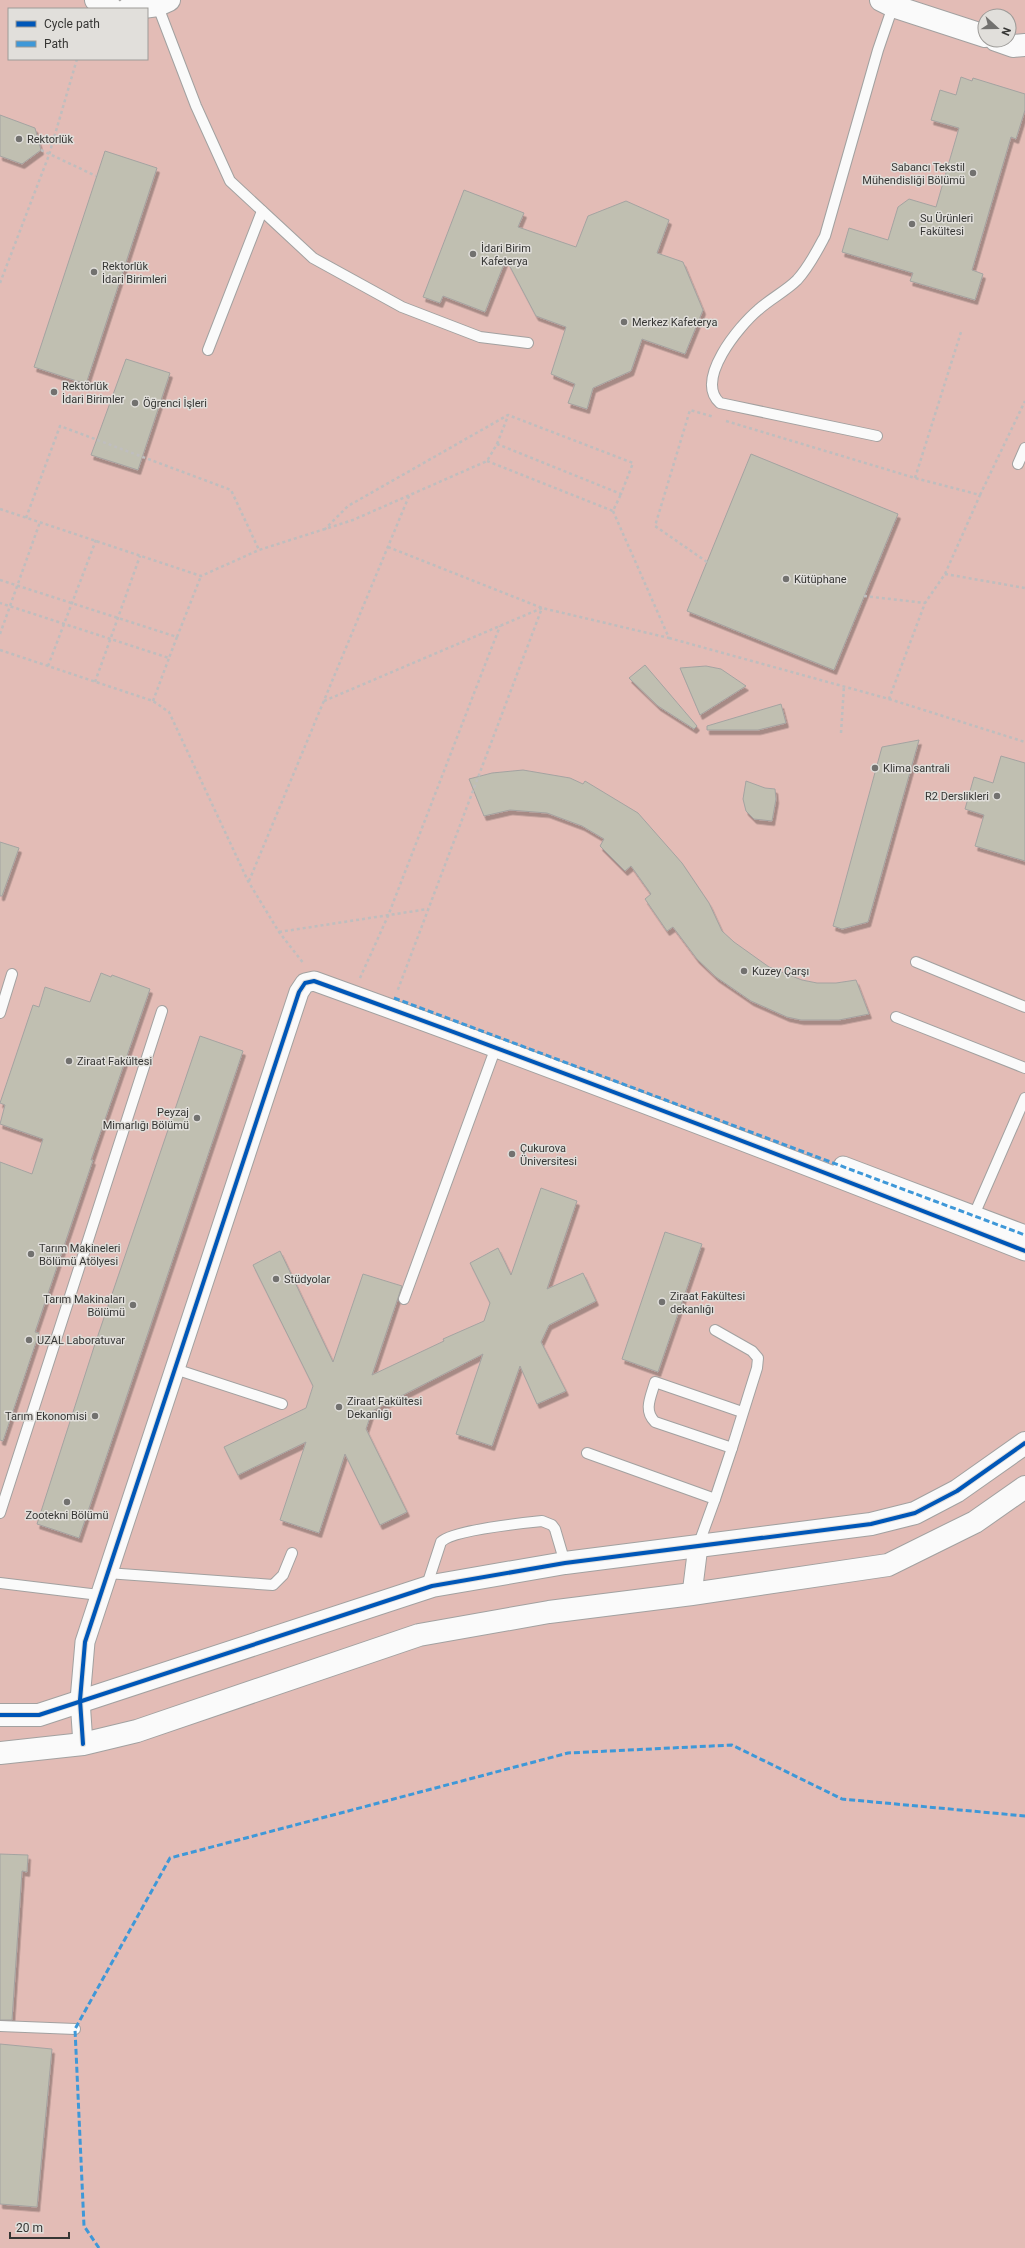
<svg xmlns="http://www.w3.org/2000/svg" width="1025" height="2248" font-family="Roboto,sans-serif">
  <defs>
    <filter id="shadow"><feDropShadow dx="2.5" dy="4.5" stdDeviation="0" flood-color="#0004"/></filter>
  </defs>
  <rect width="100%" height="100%" fill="#e0dedc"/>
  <path fill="#e3bcb6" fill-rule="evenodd" d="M0,0h1025v2248h-1025zM9,9h138v50h-138zM985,16h24v24h-24z"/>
  <g fill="#c0bfb1" stroke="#a4a3a1" filter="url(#shadow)">
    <polygon points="961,77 972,81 973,78 1025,94 1025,110 1016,139 1011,137 972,270 983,274 975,300 910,281 913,273 842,252 849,228 888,240 898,207 909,199 936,207 959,128 931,120 940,90 956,95"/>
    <polygon points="0,115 35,128 41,150 22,164 0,156"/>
    <polygon points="105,151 157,168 86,384 34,367"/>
    <polygon points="464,190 524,213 518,227 576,247 588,216 626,201 669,220 657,253 683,262 703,310 685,354 642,339 631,371 593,388 587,409 568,403 575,384 551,374 566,327 536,316 506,259 485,312 443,296 440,303 423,297"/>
    <polygon points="126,359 170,373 138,470 91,455"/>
    <polygon points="751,454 898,514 834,670 687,611"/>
    <polygon points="645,665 697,726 694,729 658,706 629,678"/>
    <polygon points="706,666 721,669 746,686 700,715 680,668"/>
    <polygon points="781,704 786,723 758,730 707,730 707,726"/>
    <polygon points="919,740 868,922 842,929 833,926 882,747"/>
    <polygon points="1001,756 1025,763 1025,861 975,846 984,815 965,809 974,777 993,783"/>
    <polygon points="523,770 570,778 583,784 585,781 638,813 682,863 709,903 722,931 734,942 769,967 802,980 817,983 836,983 856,980 869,1014 839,1020 801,1020 787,1017 751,1001 716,977 697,959 673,927 667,931 645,899 651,894 631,866 625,871 600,846 604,839 582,826 547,813 510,810 484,816 469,779 492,773"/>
    <polygon points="746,781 765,788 775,789 776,799 772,821 754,819 746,811 743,799"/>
    <polygon points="0,842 19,848 2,896 0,896"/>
    <polygon points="101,973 111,977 112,975 150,989 91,1160 93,1160 35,1332 39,1333 3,1441 0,1440 0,1162 32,1174 43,1139 0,1124 5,1105 0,1103 33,1005 39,1007 45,987 90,1002"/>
    <polygon points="200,1036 243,1051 79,1538 37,1524 94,1347"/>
    <polygon points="541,1188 577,1201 547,1289 583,1273 596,1301 549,1325 541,1342 566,1391 537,1404 520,1366 492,1446 456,1434 483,1354 372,1411 366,1429 407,1512 380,1525 345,1454 319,1533 280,1520 306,1442 238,1475 224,1447 306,1408 313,1386 253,1265 280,1251 333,1362 363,1274 402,1286 372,1375 444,1341 443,1339 484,1321 490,1303 470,1263 498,1248 511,1275"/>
    <polygon points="665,1232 702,1244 658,1372 622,1359"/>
    <polygon points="0,1854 28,1855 27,1872 22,1871 12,2020 0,2020"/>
    <polygon points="0,2044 52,2049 37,2207 0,2204"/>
  </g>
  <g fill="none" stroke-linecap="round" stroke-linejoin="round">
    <g stroke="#a2a1a0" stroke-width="12">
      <g id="lane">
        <polyline points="157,4 196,106 230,181 313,258 402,307 480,337 528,343"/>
        <polyline points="208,350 262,211"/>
        <path d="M877,436l-157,-33c-26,-23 19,-77 38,-93 12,-11 28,-19 39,-30 12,-13 20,-29 28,-44l53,-186 15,-44"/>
        <polyline points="1018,464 1025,448"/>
        <polyline points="916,962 1025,1007"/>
        <polyline points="0,1013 12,974"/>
        <polyline points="896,1017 1025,1068"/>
        <polyline points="974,1215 1025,1098"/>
        <polyline points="404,1299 496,1047"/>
        <polyline points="715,1330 752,1351 758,1358 757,1368 732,1448"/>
        <polyline points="175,1369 282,1404"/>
        <polyline points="587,1453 715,1499 698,1546"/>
        <path d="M715,1499l17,-51 -77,-26c-12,-12 -4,-25 0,-40l87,30"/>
        <polyline points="0,1513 162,1011"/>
        <polyline points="107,1573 273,1585 283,1575 292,1553"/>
        <polyline points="0,1583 99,1595"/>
        <path d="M426,1588l15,-46c11,-12 82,-19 101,-21l10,4 3,4 10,34"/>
        <polyline points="0,2026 75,2029"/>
      </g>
    </g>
    <g stroke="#a2a1a0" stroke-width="21">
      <g id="street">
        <polyline points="843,1166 1025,1235"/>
        <polyline points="692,1594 698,1546"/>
        <path d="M83,1744l-3,-44 5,-58 214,-650 6,-9 9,-2c238,86 475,177 711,270"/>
      </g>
    </g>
    <g stroke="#a2a1a0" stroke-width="24">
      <g id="secondary">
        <polyline points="96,0 112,9"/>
        <polyline points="881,0 893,6 985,36"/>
        <polyline points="128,9 158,5 169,0"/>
        <polyline points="996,40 1013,46 1025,45"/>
        <polyline points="0,1715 39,1715 432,1586 565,1563 871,1524 915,1513 957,1491 1025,1443"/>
        <polyline points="0,1753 83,1744 137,1731 419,1635 549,1612 692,1594 888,1565 975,1522 1025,1487"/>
      </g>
    </g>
    <g stroke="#bfbebe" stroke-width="2.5" stroke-dasharray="3 3" stroke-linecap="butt">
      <polyline points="0,283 49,155 77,59"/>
      <polyline points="497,444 508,416"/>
      <polyline points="487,461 613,511 621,494"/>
      <polyline points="915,478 961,332"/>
      <polyline points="980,495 1025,401"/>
      <polyline points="0,509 201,576 259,550 353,520 487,461 497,444 621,494 633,463 508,415 348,506 324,530"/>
      <polyline points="26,518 60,426 231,490 259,550"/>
      <polyline points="388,547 542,608 669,638 613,511"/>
      <polyline points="707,562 655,526 690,410 714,417"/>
      <polyline points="945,574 1025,588"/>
      <polyline points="0,580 177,637 169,658 0,603"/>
      <polyline points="864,596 925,603"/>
      <polyline points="0,634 40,522"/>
      <polyline points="177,637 201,576"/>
      <polyline points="669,638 889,699 925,603 945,574 980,495 915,478 726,421"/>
      <polyline points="0,650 153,701 169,712 248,881 279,932 304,964"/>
      <polyline points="48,666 96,540"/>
      <polyline points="95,682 140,556"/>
      <polyline points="889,699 1025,742"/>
      <polyline points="153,701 169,658"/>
      <polyline points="324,701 542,608 397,992"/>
      <polyline points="841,733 844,686"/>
      <polyline points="249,881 409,496"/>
      <polyline points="279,932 428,909"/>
      <polyline points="360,978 388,916 500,626"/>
    </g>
    <use href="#lane" stroke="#fafafa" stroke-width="10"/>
    <use href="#street" stroke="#fafafa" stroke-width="19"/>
    <use href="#secondary" stroke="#fafafa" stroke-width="22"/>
    <polyline stroke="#bfbebe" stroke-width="2.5" stroke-dasharray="3 3" stroke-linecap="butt" points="41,150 96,176"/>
    <g stroke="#3e98d8" stroke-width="3" stroke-dasharray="6 3" stroke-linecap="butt">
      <polyline points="394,998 1025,1235"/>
      <polyline points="99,2248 84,2226 75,2029 170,1858 568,1753 732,1745 842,1799 1025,1816"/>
    </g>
    <g stroke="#e1dfdb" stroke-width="6">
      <g id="cycleway">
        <polyline points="0,1715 39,1715 432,1586 565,1563 871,1524 915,1513 957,1491 1025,1443"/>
        <path d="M83,1744l-3,-44 5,-58 214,-650 6,-9 9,-2c238,86 475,177 711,270"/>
      </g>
    </g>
    <use href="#cycleway" stroke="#0057b8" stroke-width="4"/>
  </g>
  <g fill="#72716f" stroke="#e1dfdb" stroke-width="1.5">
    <circle cx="19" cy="139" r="4"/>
    <circle cx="973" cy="173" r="4"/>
    <circle cx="912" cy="224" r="4"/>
    <circle cx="473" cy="254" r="4"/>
    <circle cx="94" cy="272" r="4"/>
    <circle cx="624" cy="322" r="4"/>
    <circle cx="54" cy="392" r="4"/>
    <circle cx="135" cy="403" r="4"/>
    <circle cx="786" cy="579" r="4"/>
    <circle cx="875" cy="768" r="4"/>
    <circle cx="997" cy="796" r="4"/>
    <circle cx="744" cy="971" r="4"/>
    <circle cx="69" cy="1061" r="4"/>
    <circle cx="197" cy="1118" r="4"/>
    <circle cx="512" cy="1154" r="4"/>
    <circle cx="31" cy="1254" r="4"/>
    <circle cx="276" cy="1279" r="4"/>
    <circle cx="662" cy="1302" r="4"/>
    <circle cx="133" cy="1305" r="4"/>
    <circle cx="29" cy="1340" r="4"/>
    <circle cx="339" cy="1407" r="4"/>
    <circle cx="95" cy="1416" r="4"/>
    <circle cx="67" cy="1502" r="4"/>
  </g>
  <g text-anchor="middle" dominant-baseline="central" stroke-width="3" stroke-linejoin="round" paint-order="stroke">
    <g font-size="11" fill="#363634" stroke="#e1dfdb" text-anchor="start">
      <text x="27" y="139">Rektorlük</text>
      <text x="965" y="167" text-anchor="end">Sabancı Tekstil<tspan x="965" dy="13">Mühendisliği Bölümü</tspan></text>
      <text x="920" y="218">Su Ürünleri<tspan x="920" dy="13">Fakültesi</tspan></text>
      <text x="481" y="248">İdari Birim<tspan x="481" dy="13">Kafeterya</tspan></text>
      <text x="102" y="266">Rektorlük<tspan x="102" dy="13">İdari Birimleri</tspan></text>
      <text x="632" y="322">Merkez Kafeterya</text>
      <text x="62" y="386">Rektörlük<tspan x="62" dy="13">İdari Birimler</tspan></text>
      <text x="143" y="403">Öğrenci İşleri</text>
      <text x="794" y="579">Kütüphane</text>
      <text x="883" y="768">Klima santrali</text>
      <text x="989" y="796" text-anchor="end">R2 Derslikleri</text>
      <text x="752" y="971">Kuzey Çarşı</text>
      <text x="77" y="1061">Ziraat Fakültesi</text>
      <text x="189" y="1112" text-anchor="end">Peyzaj<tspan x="189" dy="13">Mimarlığı Bölümü</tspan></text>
      <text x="520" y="1148">Çukurova<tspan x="520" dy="13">Üniversitesi</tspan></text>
      <text x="39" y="1248">Tarım Makineleri<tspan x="39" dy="13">Bölümü Atölyesi</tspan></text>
      <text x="284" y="1279">Stüdyolar</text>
      <text x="670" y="1296">Ziraat Fakültesi<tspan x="670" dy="13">dekanlığı</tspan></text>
      <text x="125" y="1299" text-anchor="end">Tarım Makinaları<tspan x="125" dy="13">Bölümü</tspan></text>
      <text x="37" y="1340">UZAL Laboratuvar</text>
      <text x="347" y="1401">Ziraat Fakültesi<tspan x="347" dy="13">Dekanlığı</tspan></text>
      <text x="87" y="1416" text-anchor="end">Tarım Ekonomisi</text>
      <text x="67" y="1515" text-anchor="middle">Zootekni Bölümü</text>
    </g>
  </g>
  <rect x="8" y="8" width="140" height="52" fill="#e1dfdb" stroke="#9d9b98"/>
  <rect x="16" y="21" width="20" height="6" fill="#0057b8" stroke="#9d9b98"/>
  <text x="44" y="28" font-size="12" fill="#363634">Cycle path</text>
  <rect x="16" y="41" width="20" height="6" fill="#3e98d8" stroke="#9d9b98"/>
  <text x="44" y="48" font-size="12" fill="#363634">Path</text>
  <g transform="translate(997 28) rotate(111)"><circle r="19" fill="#e1dfdb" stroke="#9d9b98"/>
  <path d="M0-3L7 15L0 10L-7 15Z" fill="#72716f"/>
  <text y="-6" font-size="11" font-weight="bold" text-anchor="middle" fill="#363634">N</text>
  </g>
  <path d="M10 2232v6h59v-6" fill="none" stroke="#363634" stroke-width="2"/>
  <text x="16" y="2232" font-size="12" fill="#363634" stroke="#e1dfdb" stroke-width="3" paint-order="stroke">20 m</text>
</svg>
